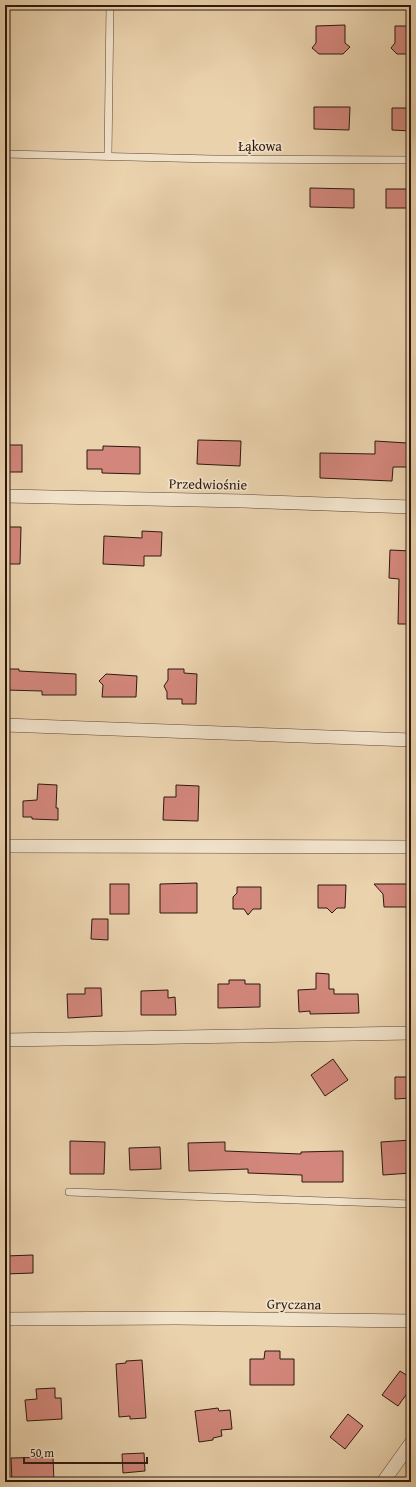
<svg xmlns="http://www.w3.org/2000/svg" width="416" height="1487" font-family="'Gentium Book Plus',serif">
  <rect width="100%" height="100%" fill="#ead2ad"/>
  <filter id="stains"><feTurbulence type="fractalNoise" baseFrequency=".005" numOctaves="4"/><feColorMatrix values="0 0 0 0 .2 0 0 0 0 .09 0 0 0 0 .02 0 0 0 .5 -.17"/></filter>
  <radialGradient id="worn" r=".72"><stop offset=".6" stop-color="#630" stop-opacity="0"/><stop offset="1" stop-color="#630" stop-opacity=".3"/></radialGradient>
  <g fill="#d3877c" stroke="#2d180e">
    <polygon points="345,25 345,43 350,47 343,54 319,54 312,48 316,43 316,26"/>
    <polygon points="395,26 411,26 411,54 397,54 391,48 395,43"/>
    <polygon points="314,107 350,107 349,130 314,129"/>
    <polygon points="392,108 411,108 411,131 392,130"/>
    <polygon points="310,188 354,189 354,208 310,207"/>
    <rect x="386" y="189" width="25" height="19"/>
    <polygon points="198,440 241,441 240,466 197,464"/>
    <polygon points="375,441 407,443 407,449 411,449 411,467 393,467 392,481 320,478 320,453 375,454"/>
    <rect x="5" y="445" width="17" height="27"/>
    <polygon points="103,446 140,447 140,474 102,473 102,469 87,469 87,450 103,450"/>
    <polygon points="5,527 21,527 20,564 5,564"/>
    <polygon points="142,531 162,532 161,556 144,556 144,566 103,564 104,536 142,538"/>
    <polygon points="390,550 411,551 411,624 398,624 399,579 389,578"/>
    <polygon points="5,669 19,669 19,671 76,674 76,695 42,695 42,691 5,690"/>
    <polygon points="168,669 184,669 184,673 197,674 196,704 182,704 182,699 167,699 167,692 164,686 168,680"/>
    <polygon points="106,674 137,676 136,697 102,697 103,685 99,681"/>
    <polygon points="38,784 57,785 56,808 58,808 58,820 32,819 32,817 23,817 23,801 37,800"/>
    <polygon points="176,785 199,786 198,821 163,820 164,797 176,797"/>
    <polygon points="197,883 197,913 160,913 160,884"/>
    <rect x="110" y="884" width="19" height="30"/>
    <polygon points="374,884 411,884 411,907 384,907 383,894"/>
    <polygon points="318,885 346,885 345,908 337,908 332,913 327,908 318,908"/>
    <polygon points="237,887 261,887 261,909 253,909 248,915 244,909 233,909 233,897 237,893"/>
    <polygon points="92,919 108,919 108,940 91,939"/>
    <polygon points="316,973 329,974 329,989 334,989 334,994 358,994 359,1013 310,1014 310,1011 299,1012 298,990 316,989"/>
    <polygon points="229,980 245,980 245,984 260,984 260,1007 218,1008 218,984 229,984"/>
    <polygon points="85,988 101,988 102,1016 68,1018 67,994 85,994"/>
    <polygon points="168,990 168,998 175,997 176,1015 141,1015 141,991"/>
    <polygon points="333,1059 348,1080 325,1096 311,1075"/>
    <polygon points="395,1077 411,1077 411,1098 395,1099"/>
    <polygon points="411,1140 411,1173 383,1175 381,1142"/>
    <polygon points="70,1141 105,1142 104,1174 70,1174"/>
    <polygon points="225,1142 225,1151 301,1154 301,1152 343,1151 343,1182 302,1182 302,1175 248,1173 248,1169 189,1171 188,1143"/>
    <polygon points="160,1147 161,1169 130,1170 129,1148"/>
    <polygon points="33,1255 33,1273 5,1274 5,1256"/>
    <polygon points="265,1351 280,1351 280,1359 294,1359 294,1385 250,1385 250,1359 264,1359"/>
    <polygon points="142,1360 146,1418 130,1419 130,1416 119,1417 116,1364 126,1363 126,1361"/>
    <polygon points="400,1371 411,1378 411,1388 398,1406 382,1395"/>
    <polygon points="55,1388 55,1398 61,1398 62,1419 27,1421 25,1400 37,1399 36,1389"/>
    <polygon points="218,1408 219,1411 230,1410 232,1429 221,1430 222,1436 213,1438 213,1440 199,1442 195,1411"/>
    <polygon points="348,1414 363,1426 345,1449 330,1437"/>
    <polygon points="144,1453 145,1471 123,1473 122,1454"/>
    <polygon points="53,1457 54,1482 12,1482 11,1458"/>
  </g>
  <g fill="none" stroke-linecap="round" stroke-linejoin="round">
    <g stroke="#5c4636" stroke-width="8">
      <g id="service">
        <polyline points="5,154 213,159 411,160"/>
        <polyline points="108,156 110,5"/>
        <polyline points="69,1192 411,1204"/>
      </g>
    </g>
    <g stroke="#5c4636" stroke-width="14">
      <g id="minor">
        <polyline points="5,496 243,501 411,507"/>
        <polyline points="5,725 411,740"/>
        <polyline points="5,846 411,847"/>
        <polyline points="5,1040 411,1033"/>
        <polyline points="5,1319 176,1318 411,1321"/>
        <polyline points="383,1482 411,1443"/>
      </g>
    </g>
    <use href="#service" stroke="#f1e2ca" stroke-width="7"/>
    <use href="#minor" stroke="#f1e2ca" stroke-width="13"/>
  </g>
  <g text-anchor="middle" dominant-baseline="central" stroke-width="3.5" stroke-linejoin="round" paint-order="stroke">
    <g font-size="14" fill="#2d180e" stroke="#f1e2ca">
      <text x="260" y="146">Łąkowa</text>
      <text transform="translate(208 484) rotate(1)">Przedwiośnie</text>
      <text transform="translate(294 1304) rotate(1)">Gryczana</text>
    </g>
  </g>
  <rect width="416" height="1487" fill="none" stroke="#ead2ad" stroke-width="20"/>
  <rect x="6" y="6" width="404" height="1475" fill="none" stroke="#2d180e" stroke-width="2"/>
  <rect x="10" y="10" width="396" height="1467" fill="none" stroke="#2d180e"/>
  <path d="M24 1457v6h123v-6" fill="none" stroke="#2d180e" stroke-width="2"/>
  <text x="30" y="1457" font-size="12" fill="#2d180e" stroke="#f1e2ca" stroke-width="3" paint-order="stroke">50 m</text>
  <rect width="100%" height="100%" filter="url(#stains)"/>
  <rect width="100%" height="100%" fill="url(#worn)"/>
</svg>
